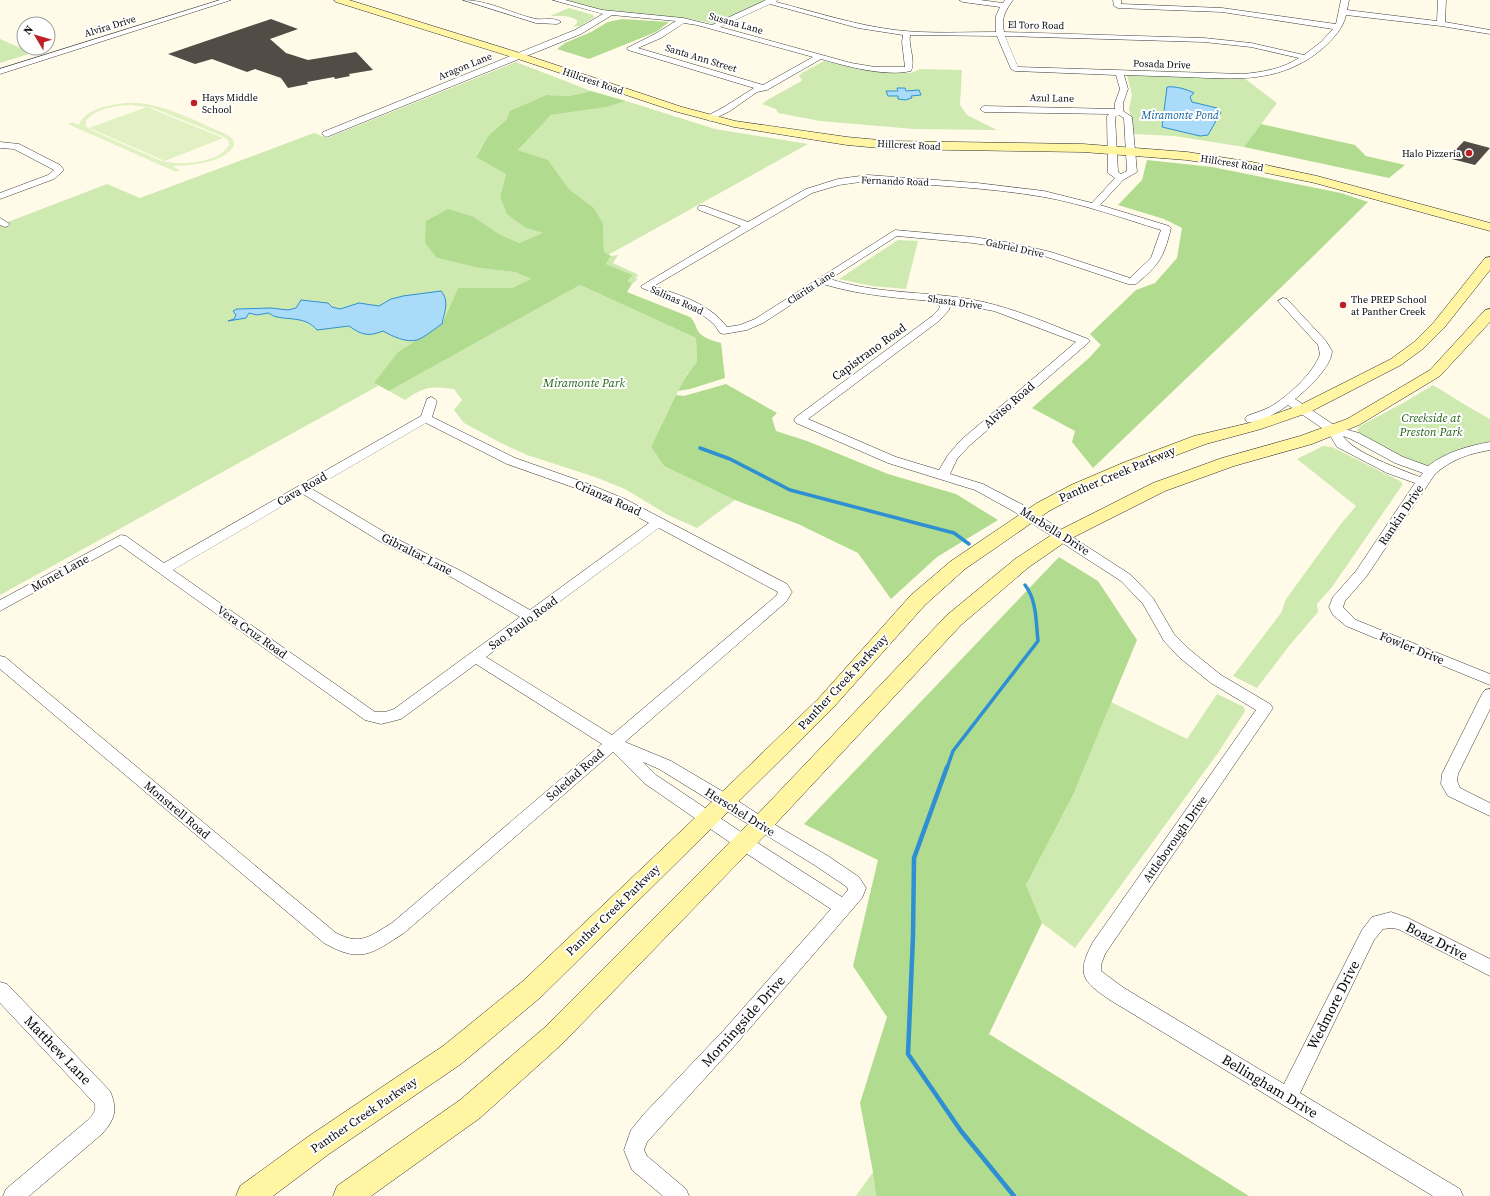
<svg xmlns="http://www.w3.org/2000/svg" width="1490" height="1196" font-family="'Source Serif 4',serif">
  <rect width="100%" height="100%" fill="#fffbe8"/>
  <g fill="#ceeab1">
    <polygon points="563,0 768,0 715,24 685,18 604,11"/>
    <path d="M569,8l24,7v1l2,1 -15,9 -7,1 4,-4v-3c-8,-5 -18,-4 -27,-4z"/>
    <polygon points="0,39 32,53 0,63"/>
    <polygon points="824,61 858,69 892,72 911,73 920,69 962,70 960,105 967,115 997,130 914,129 820,121 778,113 776,109 762,104 769,99 800,82 802,80 799,76 802,73"/>
    <polygon points="516,62 591,91 569,96 546,95 528,103 507,119 488,136 476,156 506,174 500,197 526,228 544,233 519,243 499,234 474,217 437,258 479,268 515,272 531,279 512,288 458,288 442,324 398,352 375,383 378,386 0,595 0,225 107,184 140,198 314,133 327,138"/>
    <polygon points="1127,75 1244,78 1277,103 1244,147 1174,136 1134,134 1129,109 1132,95"/>
    <polygon points="626,101 715,129 808,144 608,255 604,252 603,223 594,208 569,189 548,160 518,150 551,115 607,107"/>
    <polygon points="898,240 918,241 906,289 872,286 839,279"/>
    <polygon points="618,255 613,263 637,274 638,276 635,278 638,279 632,284 628,282 633,275 606,264 611,256"/>
    <path d="M580,285l116,53 1,25 -11,12 -35,72 13,19 71,34 -38,28 -29,-13 -43,-26 -30,-12 -68,-22 -26,-12 -37,-20 -10,-13 8,-10 -8,-11c-24,-3 -29,-3 -49,11l-16,-9z"/>
    <path d="M1433,385l39,24 18,10v22l-43,13 -18,12c-15,-2 -64,-25 -72,-36l3,-4 43,-23z"/>
    <polygon points="1323,446 1332,447 1400,481 1403,484 1332,587 1317,604 1318,612 1289,646 1257,688 1233,676 1281,613 1286,599 1340,525 1356,506 1297,459"/>
    <polygon points="1217,694 1244,707 1245,711 1218,753 1075,948 1042,923 1026,885 1073,795 1111,702 1187,739"/>
    <polygon points="873,1172 876,1196 856,1196"/>
  </g>
  <g fill="#b1db8f">
    <polygon points="622,19 669,22 656,32 589,59 557,49 565,43 591,32 608,22"/>
    <path d="M591,91l35,10 -19,6 -56,8 -33,35 30,10 21,29 25,19 9,15 1,29 7,4 -5,8 27,11 -5,6 4,3 -5,8 63,25c6,6 5,9 8,14 4,7 16,10 23,12l4,35 -35,11 -12,2 8,-15 11,-14 -1,-24 -116,-53 -191,106 -15,-8 24,-31 44,-28 16,-36h54l19,-9 -16,-7 -36,-4 -42,-10 -12,-15 1,-22 22,-12 26,8 25,17 20,9 24,-10 -17,-5 -19,-14 -7,-17 6,-23 -30,-17 12,-21 19,-17 3,-8 36,-16 23,1z"/>
    <polygon points="1261,124 1355,145 1366,156 1405,165 1389,178 1244,147"/>
    <path d="M1147,160l65,7 129,26 27,9c-90,90 -183,177 -275,266l-21,-26 3,-11 -43,-23 57,-50 12,-13 -11,-11 46,-44 19,-7 22,-25 5,-30 -18,-9 -46,-14 24,-25z"/>
    <polygon points="726,384 777,413 772,418 776,431 807,441 888,474 956,494 998,520 937,557 891,599 858,553 798,524 735,500 664,466 651,447 676,395 684,396"/>
    <polygon points="1059,557 1098,581 1137,640 1073,795 1026,885 1042,923 989,1034 1249,1196 876,1196 873,1172 860,1103 887,1017 853,966 878,860 804,824"/>
  </g>
  <g fill="#e1f1c3" fill-rule="evenodd">
    <path d="M125,103c36,-2 69,18 101,31l7,5 1,6c-8,18 -45,21 -62,21l8,4 -4,2 -108,-48 4,-2 7,3c5,-16 32,-20 46,-22zM131,105l22,3 69,28 6,4 1,5c-10,19 -52,21 -70,15l-68,-30 -5,-4v-5c9,-13 30,-15 45,-16z"/>
    <polygon points="147,107 223,138 165,161 89,128"/>
  </g>
  <g fill="#aadbf9" stroke="#2e90d2">
    <path d="M1167,87c9,-1 19,2 27,6l-4,4 2,5 25,6 4,4 -13,23 -8,1 -38,-9z"/>
    <polygon points="897,88 905,88 906,91 919,90 921,95 911,96 912,98 905,100 898,99 898,96 888,96 886,91 898,91"/>
    <path d="M441,291c9,10 3,22 1,33 -8,5 -17,13 -25,16 -11,3 -25,-4 -34,-9 -15,6 -21,4 -34,-5l-32,4c-11,-13 -25,-10 -40,-13 -3,0 -6,-3 -9,-4l-11,2 -8,-2 -3,5 -18,3 6,-2 2,-4 -3,-4 4,-2 34,-1 17,2 8,-2 5,-8 27,3 4,4 8,2 19,-6 20,3 12,-7 12,-3z"/>
  </g>
  <g fill="none" stroke-linecap="round" stroke-linejoin="round">
    <g stroke="#2e90d2" stroke-width="3.5">
      <polyline points="700,448 730,459 790,490 954,533 969,544"/>
      <path d="M947,768l6,-17 85,-110c-2,-18 -1,-41 -13,-56"/>
    </g>
    <polyline stroke="#2e90d2" stroke-width="4.5" points="947,767 914,858 913,936 908,1054 961,1131 1014,1196"/>
  </g>
  <g fill="#534b46">
    <polygon points="271,19 298,29 270,39 286,53 308,60 356,52 373,70 349,74 350,76 335,79 334,77 307,82 308,84 288,88 281,78 255,69 247,72 212,59 195,64 168,54"/>
    <polygon points="1464,141 1490,148 1475,165 1448,158"/>
  </g>
  <g fill="none" stroke-linecap="round" stroke-linejoin="round">
    <g stroke="#3d3d3d" stroke-width="1">
      <g id="street">
        <polygon points="220,0 231,0 0,74 0,69"/>
        <path d="M463,0c26,0 49,14 73,19 8,1 19,-2 25,3l-4,2 -21,-1z"/>
        <path d="M553,0h12l37,10 81,8 29,7 54,-25h12l-2,2c39,10 79,23 119,28 34,4 68,2 101,2v-16l4,-9 -37,-5 -4,-2h21l23,3 2,-3h8c-8,11 -12,18 -9,32l200,6 47,5 53,12 17,-13 12,-13 -111,-17 -104,-4 -4,-2 -1,-6h8v4l101,4 114,16 5,-24h8l-2,10 90,11 1,-21h8l-1,22 45,8v4l-49,-8 -95,-11c-3,14 -13,24 -24,34 -42,35 -86,30 -137,28 -20,-1 -41,-1 -61,-2l4,14 -5,14v8l9,6 5,55 -14,8 -23,25 69,21 2,2c-7,29 -12,37 -35,56h-8l-84,-28 -32,-7 -39,-6 -76,-7 -67,43c46,15 93,12 139,20 41,7 80,25 119,40l2,2 -2,2 -119,103 -12,13 -7,15 33,10 40,21 108,70 22,23 21,36 16,16 31,25 49,29 3,4 -168,246 -4,11v6l23,17 160,96 78,-154 10,-13 19,-5 17,6 82,41v17l-92,-47 -7,-1 -8,1 -9,11 -74,153 160,96 3,7h-30l-323,-196c-28,-19 -34,-26 -17,-58l163,-232 -45,-27 -31,-25 -16,-17 -21,-37 -22,-23 -108,-70 -38,-21 -87,-27 -92,-40 -2,-3 2,-3 135,-100 8,-8 2,-7c-40,-4 -79,-6 -118,-18l-60,39 -16,7 -23,4 -4,-1 -6,-9 -18,-14 -54,-22 -1,-2 100,-60 -42,-16 -2,-2 2,-2h6l43,16 58,-33 32,-10 30,-4 109,8 67,8 48,12 23,-25 -7,-5 -1,-57 2,-2 -125,-2 -4,-3 4,-3 131,3v-6l5,-14 -4,-14 -101,-4 -4,-2 -14,-33 -87,-1c-2,12 6,24 1,36 -27,6 -65,-5 -90,-12l-54,31 -10,2 -27,19 -20,10 -4,-3 1,-2 17,-9 30,-19 -126,-38 -1,-2 28,-14 21,-13 -64,-6 -31,19 -252,102 -3,1 -4,-3 1,-2 252,-102 28,-16zM770,4l88,24 45,7 -1,7 3,25h-30l-24,-4 -131,-36zM684,23l13,2 116,32 -50,28 -125,-37 23,-10zM1005,36l199,6 47,5 48,11c-17,11 -36,14 -56,16l-225,-7zM1119,115l5,3 3,53 -6,3 -3,-2 -3,-55zM868,181c58,4 118,6 176,16 39,7 78,21 117,33l-10,28 -21,20 -79,-26 -39,-9 -39,-6 -78,-7 -140,89 -15,6 -13,2c-18,-24 -46,-31 -73,-41l158,-93 27,-8zM951,303l43,8 82,31 -115,98 -13,15 -9,15 -43,-13 -88,-38 131,-98 10,-11z"/>
        <polygon points="0,142 19,144 60,165 64,170 54,179 0,199 0,193 48,175 54,170 14,149 0,148"/>
        <polygon points="0,218 10,224 8,226 5,227 0,225"/>
        <path d="M1283,298l4,1 39,42 6,10c-1,17 -25,38 -37,48l42,28 22,6 44,24 25,9c18,-14 40,-20 62,-24v8c-22,4 -38,9 -55,24l-69,103 -21,24 -2,6 13,13 134,54v11l-144,-59 -13,-11 -4,-8 4,-10 23,-26 59,-88 -28,-10 -50,-26 -9,-15 -40,-27c-9,7 -30,19 -41,17l-2,-3 2,-3c7,-3 15,-5 23,-9 17,-10 44,-34 50,-53l-2,-9 -40,-44zM1343,436l8,3 44,24 28,10 -3,4c-18,-7 -68,-25 -77,-41z"/>
        <path d="M431,397l4,2 2,2 -5,16 83,41 71,25 39,16 162,85 5,8 -6,10 -161,140 46,19 61,36 35,23 61,36 31,21 7,11 -4,10 -125,145 -90,99 -3,8 3,6 39,33 3,7h-26l-31,-26 -8,-20 7,-20 13,-16 79,-83 108,-122 -93,-61 -94,-65 -31,-31 -209,181c-33,21 -43,31 -80,10l-324,-274v-13l5,1 331,276c25,13 34,3 56,-10l210,-179 -126,-80 -75,55 -20,5 -16,-4 -245,-175 -120,66v-11l121,-65 5,1 38,27 257,-147 6,-17zM426,423l81,41 71,25 37,16 34,18 -119,87 -67,-38 -72,-36 -79,-47zM303,494l78,48 72,36 67,39 -126,92 -9,3h-10l-202,-142zM659,528l119,64 -2,4 -164,139 -126,-78 47,-36 4,-1 2,-3zM643,762l16,7 157,97 31,21 1,3 -6,7 -92,-59 -94,-63z"/>
        <polygon points="1490,689 1490,709 1458,774 1457,781 1460,788 1490,803 1490,816 1448,796 1441,784 1442,774 1482,694 1485,690"/>
        <path d="M0,982l7,2 103,107c8,19 5,28 -8,43l-73,62h-26l3,-7 82,-69c5,-5 8,-9 7,-16l-95,-101z"/>
      </g>
    </g>
    <g stroke="#2c2c2c" stroke-width="1">
      <g id="secondary">
        <polygon points="334,0 349,0 523,54 682,107 735,121 847,137 890,141 1083,144 1187,152 1252,162 1317,176 1490,223 1490,231 1315,183 1252,170 1187,160 1083,152 890,149 847,145 734,127 674,111 515,58 336,2"/>
        <polygon points="1490,257 1490,270 1444,328 1424,348 1401,365 1310,412 1261,429 1206,444 1137,470 1083,493 1049,511 965,569 925,605 832,709 541,997 461,1064 329,1154 273,1196 236,1196 240,1186 309,1136 443,1046 523,981 718,796 818,699 911,595 951,561 1037,503 1071,485 1125,462 1194,436 1249,423 1298,406 1391,359 1414,342 1434,322 1485,258"/>
        <polygon points="1490,309 1490,322 1440,376 1359,425 1312,444 1234,466 1165,491 1068,540 1029,567 961,625 769,831 562,1044 480,1118 371,1196 333,1196 337,1186 460,1100 544,1028 753,819 947,615 1015,559 1056,532 1153,483 1222,458 1300,436 1347,419 1430,370 1485,310"/>
      </g>
    </g>
    <use href="#street" fill="#fff" fill-rule="evenodd"/>
    <use href="#secondary" fill="#fff5a3" fill-rule="evenodd"/>
  </g>
  <g fill="#bf1e24" stroke="#fff" stroke-width="1.5">
    <circle cx="194" cy="103" r="4"/>
    <circle cx="1469" cy="153" r="4"/>
    <circle cx="1343" cy="305" r="4"/>
  </g>
  <g text-anchor="middle" dominant-baseline="central" stroke-width="4" stroke-linejoin="round" paint-order="stroke">
    <g font-size="10" fill="#0a0a0a" stroke="#fff">
      <text transform="translate(736 23) rotate(16)">Susana Lane</text>
      <text transform="translate(1036 25) rotate(1)">El Toro Road</text>
      <text transform="translate(110 26) rotate(-17)">Alvira Drive</text>
      <text transform="translate(701 58) rotate(17)">Santa Ann Street</text>
      <text transform="translate(1162 64) rotate(2)">Posada Drive</text>
      <text transform="translate(465 66) rotate(-22)">Aragon Lane</text>
      <text transform="translate(593 81) rotate(19)">Hillcrest Road</text>
      <text transform="translate(1052 98) rotate(1)">Azul Lane</text>
      <text transform="translate(909 145) rotate(3)">Hillcrest Road</text>
      <text transform="translate(1232 163) rotate(9)">Hillcrest Road</text>
      <text transform="translate(895 181) rotate(2)">Fernando Road</text>
      <text transform="translate(1015 248) rotate(12)">Gabriel Drive</text>
      <text transform="translate(811 287) rotate(-33)">Clarita Lane</text>
      <text transform="translate(677 300) rotate(24)">Salinas Road</text>
      <text transform="translate(955 302) rotate(8)">Shasta Drive</text>
    </g>
    <g font-size="10" fill="#0a0a0a" stroke="#fff" text-anchor="start">
      <text x="202" y="97">Hays Middle<tspan x="202" dy="12">School</tspan></text>
      <text x="1461" y="153" text-anchor="end">Halo Pizzeria</text>
      <text x="1351" y="299">The PREP School<tspan x="1351" dy="12">at Panther Creek</tspan></text>
    </g>
    <g font-size="11" font-style="italic" fill="#1060a0" stroke="#fff">
      <text x="1180" y="115">Miramonte Pond</text>
    </g>
    <g font-size="12" fill="#0a0a0a" stroke="#fff">
      <text transform="translate(869 352) rotate(-36)">Capistrano Road</text>
      <text transform="translate(1009 405) rotate(-41)">Alviso Road</text>
      <text transform="translate(1117 474) rotate(-23)">Panther Creek Parkway</text>
      <text transform="translate(302 489) rotate(-30)">Cava Road</text>
      <text transform="translate(608 498) rotate(24)">Crianza Road</text>
      <text transform="translate(1401 515) rotate(-56)">Rankin Drive</text>
      <text transform="translate(1055 531) rotate(32)">Marbella Drive</text>
      <text transform="translate(417 554) rotate(27)">Gibraltar Lane</text>
      <text transform="translate(60 573) rotate(-29)">Monet Lane</text>
      <text transform="translate(523 623) rotate(-36)">Sao Paulo Road</text>
      <text transform="translate(252 632) rotate(35)">Vera Cruz Road</text>
      <text transform="translate(1412 648) rotate(22)">Fowler Drive</text>
      <text transform="translate(843 682) rotate(-47)">Panther Creek Parkway</text>
      <text transform="translate(575 775) rotate(-41)">Soledad Road</text>
      <text transform="translate(177 810) rotate(40)">Monstrell Road</text>
      <text transform="translate(740 812) rotate(32)">Herschel Drive</text>
      <text transform="translate(1175 839) rotate(-55)">Attleborough Drive</text>
      <text transform="translate(613 910) rotate(-44)">Panther Creek Parkway</text>
      <text transform="translate(364 1115) rotate(-34)">Panther Creek Parkway</text>
    </g>
    <g font-size="12" font-style="italic" fill="#286319" stroke="#fff">
      <text x="584" y="383">Miramonte Park</text>
      <text x="1431" y="418">Creekside at<tspan x="1431" dy="14">Preston Park</tspan></text>
    </g>
    <g font-size="14" fill="#0a0a0a" stroke="#fff">
      <text transform="translate(1437 941) rotate(27)">Boaz Drive</text>
      <text transform="translate(1333 1005) rotate(-63)">Wedmore Drive</text>
      <text transform="translate(743 1021) rotate(-48)">Morningside Drive</text>
      <text transform="translate(58 1050) rotate(46)">Matthew Lane</text>
      <text transform="translate(1270 1086) rotate(31)">Bellingham Drive</text>
    </g>
  </g>
  <g transform="translate(36 36) rotate(308)"><circle r="19" fill="#ffffff" stroke="#9d9d9d"/>
  <path d="M0-3L7 15L0 10L-7 15Z" fill="#bf1e24"/>
  <text y="-6" font-size="11" font-weight="bold" text-anchor="middle" fill="#0a0a0a">N</text>
  </g>
</svg>
